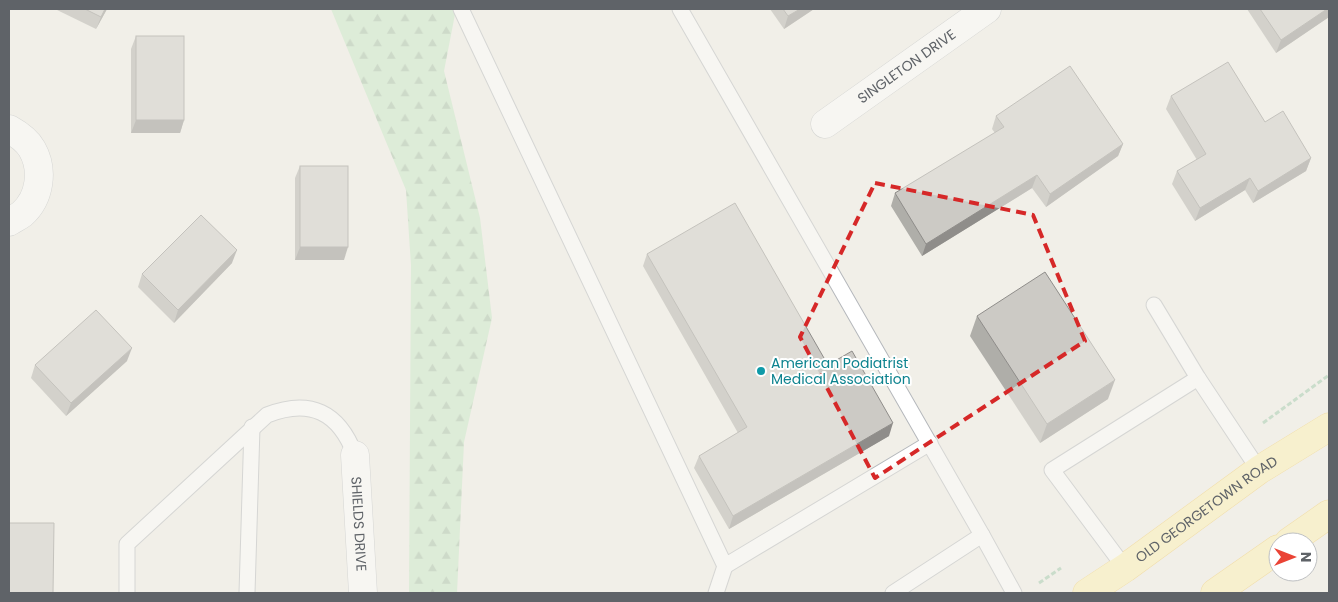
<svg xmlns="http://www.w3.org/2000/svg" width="1338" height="602" font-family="Poppins,sans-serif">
  <defs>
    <pattern id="forest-firs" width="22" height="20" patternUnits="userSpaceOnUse" patternTransform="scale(1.25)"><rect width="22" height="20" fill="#c5e8c5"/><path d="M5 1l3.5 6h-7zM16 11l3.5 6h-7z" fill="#a3c0a4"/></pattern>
  </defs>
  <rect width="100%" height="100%" fill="#f1efe8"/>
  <polygon fill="url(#forest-firs)" points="331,9 456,9 444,71 480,218 492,318 464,442 457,593 409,593 411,265 406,190"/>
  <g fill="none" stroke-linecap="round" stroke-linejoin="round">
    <g stroke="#b5b8bc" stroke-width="17">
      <g id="service">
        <polyline points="461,9 725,566 930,443"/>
        <polyline points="680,9 982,535 1014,593"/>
        <polyline points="1154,305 1198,378 1259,470"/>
        <polyline points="1125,568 1052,470 1198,378"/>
        <path d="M127,593v-49l140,-129c43,-17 72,-3 88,40"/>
        <polyline points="247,593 252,427"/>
        <polyline points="716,593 725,566"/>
        <polyline points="893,593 982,535"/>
      </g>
    </g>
    <g stroke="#b5b8bc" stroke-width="29">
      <g id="minor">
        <path id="s1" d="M825,124l162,-115"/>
        <path d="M9,129c9,5 18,11 23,20 12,21 8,49 -10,65 -4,3 -9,5 -13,8"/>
        <path id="s2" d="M355,455l8,138"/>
      </g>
    </g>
    <g stroke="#f2c960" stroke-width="29">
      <g id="primary">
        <polyline points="1289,542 1329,514"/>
        <path id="s3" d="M1087,593l38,-25 134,-98 70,-43"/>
        <polyline points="1215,593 1278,549"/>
      </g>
    </g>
    <g stroke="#9cc7a9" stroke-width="3" stroke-dasharray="5 2.5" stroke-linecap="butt">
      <polyline points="1263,423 1329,375"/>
      <polyline points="1039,583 1061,568"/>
    </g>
    <use href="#service" stroke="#fff" stroke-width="15"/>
    <use href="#minor" stroke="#fff" stroke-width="28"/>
    <use href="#primary" stroke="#fff2af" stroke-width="28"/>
  </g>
  <g fill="#afaea9">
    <polygon points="55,9 107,9 96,29"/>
    <polygon points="770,9 814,9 784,29"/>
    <polygon points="1247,9 1329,9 1329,17 1276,53"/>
    <polygon points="136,36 184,120 180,133 131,133 131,49"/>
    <polygon points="1171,96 1265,122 1311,158 1306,171 1253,203 1245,190 1195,221 1172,184 1177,171 1197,160 1166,109"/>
    <polygon points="996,116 1123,144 1118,156 1046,207 1032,188 922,256 891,206 895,193 995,133 992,129"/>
    <polygon points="300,166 344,260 295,260 295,178"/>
    <polygon points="647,254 828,365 889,436 729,529 694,468 699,456 738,433 643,266"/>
    <polygon points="232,263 174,323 138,287 142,274"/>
    <polygon points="977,316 1108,399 1040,443 970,336"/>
    <polygon points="127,361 66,416 31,378 35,365"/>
  </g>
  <g fill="#8f8d8a">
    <polygon points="105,9 107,9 96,29 101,17"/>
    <polygon points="800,9 814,9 784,29 788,16"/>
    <polygon points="1327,9 1329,9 1329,17 1276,53 1281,40"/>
    <polygon points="136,120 184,120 180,133 131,133"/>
    <polygon points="1123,144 1118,156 1046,207 1050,194"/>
    <polygon points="1311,158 1306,171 1253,203 1258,191"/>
    <polygon points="1037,175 1032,188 922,256 926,244"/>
    <polygon points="1250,178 1245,190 1195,221 1200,208"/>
    <polygon points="300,247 348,247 344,260 295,260"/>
    <polygon points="237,250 232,263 174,323 178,310"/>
    <polygon points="132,348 127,361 66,416 71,403"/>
    <polygon points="1115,380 1108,399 1040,443 1047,424"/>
    <polygon points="893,423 889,436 729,529 733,516"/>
  </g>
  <g fill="#cccac5" stroke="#8f8d8a">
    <polygon points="85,9 105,9 101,17"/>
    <polygon points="783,9 800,9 788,16"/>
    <polygon points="1260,9 1327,9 1281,40"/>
    <rect x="136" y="36" width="48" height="84"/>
    <polygon points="1228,62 1265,122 1283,111 1311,158 1258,191 1250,178 1200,208 1177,171 1206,154 1171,96"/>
    <polygon points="1070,66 1123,144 1050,194 1037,175 926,244 895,193 1004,127 996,116"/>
    <rect x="300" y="166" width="48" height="81"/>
    <polygon points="735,203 828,365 852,351 893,423 733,516 699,456 747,427 647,254"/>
    <polygon points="201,215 237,250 178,310 142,274"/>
    <polygon points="1045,272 1115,380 1047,424 977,316"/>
    <polygon points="96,310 132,348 71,403 35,365"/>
    <polygon points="9,523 54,523 53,593 9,593"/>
  </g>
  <path d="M0 0H1338V602H0ZM875,183l158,32 52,126 -210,137 -75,-141z" fill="#f1efe8" fill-opacity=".55" fill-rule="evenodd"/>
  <path fill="none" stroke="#d62828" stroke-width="4" stroke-dasharray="10 6" stroke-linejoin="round" d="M875,183l158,32 52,126 -210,137 -75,-141z"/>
  <circle fill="#0f9aa8" stroke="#fff" stroke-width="2" cx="761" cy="371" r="5"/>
  <g text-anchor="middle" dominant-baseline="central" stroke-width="4" stroke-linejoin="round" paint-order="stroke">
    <g font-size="14" fill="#5f6368" stroke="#fff">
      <text stroke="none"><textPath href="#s1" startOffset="100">SINGLETON DRIVE</textPath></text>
      <text stroke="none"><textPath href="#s3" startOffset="146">OLD GEORGETOWN ROAD</textPath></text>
      <text stroke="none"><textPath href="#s2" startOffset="69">SHIELDS DRIVE</textPath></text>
    </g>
    <g font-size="14" fill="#0d838f" stroke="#fff" text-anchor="start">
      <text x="771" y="363">American Podiatrist<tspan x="771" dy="16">Medical Association</tspan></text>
    </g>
  </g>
  <rect width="1338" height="602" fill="none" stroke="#5f6368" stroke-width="20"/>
  <g transform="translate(1293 557) rotate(90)"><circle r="24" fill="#ffffff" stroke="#bfc1c3"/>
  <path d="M0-4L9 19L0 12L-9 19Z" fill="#ea4335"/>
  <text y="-8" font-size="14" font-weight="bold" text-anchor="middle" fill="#5f6368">N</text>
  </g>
</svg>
